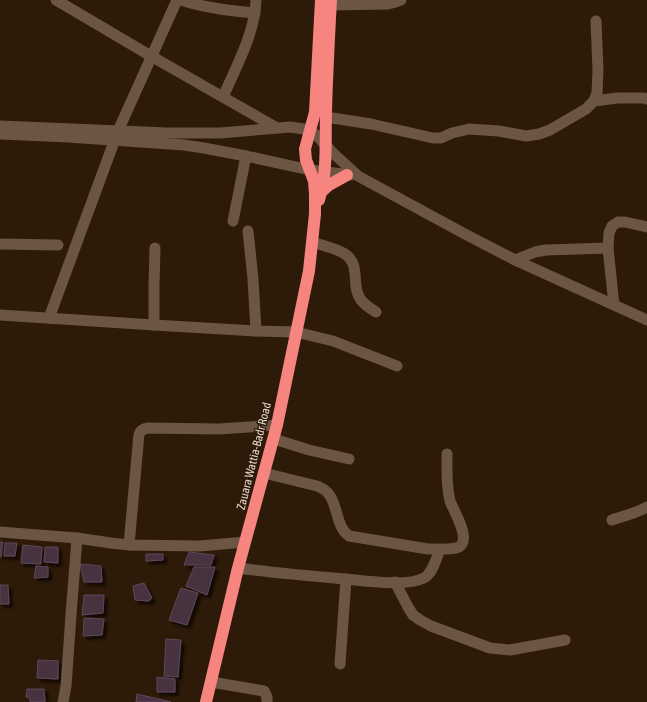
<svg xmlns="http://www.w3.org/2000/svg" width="647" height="702" font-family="'Asap Condensed',sans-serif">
  <defs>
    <filter id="shadow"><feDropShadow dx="3.5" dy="3.5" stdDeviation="1" flood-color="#0009"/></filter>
  </defs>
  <rect width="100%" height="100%" fill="#2d1a08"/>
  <g fill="#463041" stroke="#5f485a" filter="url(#shadow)">
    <polygon points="0,542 3,542 1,557 0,557"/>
    <polygon points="5,543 17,543 15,556 4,556"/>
    <polygon points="23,545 42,547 41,564 21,563"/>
    <polygon points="45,547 58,547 58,563 44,562"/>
    <polygon points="189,552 214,555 211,565 184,565"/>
    <polygon points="146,554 163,554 163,560 146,561"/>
    <polygon points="80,564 101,566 102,582 84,582"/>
    <polygon points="36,566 48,567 48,577 34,578"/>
    <polygon points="194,567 215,567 207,595 186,586"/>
    <polygon points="144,583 152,598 149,601 135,600 133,586"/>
    <polygon points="0,585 8,585 9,604 0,604"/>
    <polygon points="181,588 198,593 187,625 169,620"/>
    <polygon points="84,595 104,595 103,613 82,615"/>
    <polygon points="84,618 104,619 102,635 83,636"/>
    <polygon points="166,639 181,640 178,677 164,676"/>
    <polygon points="38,660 58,661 58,679 37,678"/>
    <polygon points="157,677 175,679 175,692 157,692"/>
    <polygon points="27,689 44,689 45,702 30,702 30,698 26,697"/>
    <polygon points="137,694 171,702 136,702"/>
  </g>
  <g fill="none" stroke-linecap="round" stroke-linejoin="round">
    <g stroke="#6c5542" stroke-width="11">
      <polyline points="56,0 151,56 277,128"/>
      <path d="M181,0c24,8 49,11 74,13"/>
      <polyline points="331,5 388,4 396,2 401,0"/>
      <path d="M223,97c13,-30 32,-64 33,-97"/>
      <polyline points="594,101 617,98 645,98 647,99"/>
      <polyline points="326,117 371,124 433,138 441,138 452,133 469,129 499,131 526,136 539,134 550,130 586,109 594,101 597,93 598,70 596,21"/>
      <polyline points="0,126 167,133 220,133 290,127 304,129 310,130 318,137 334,154 358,176 463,233 515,260 647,320"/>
      <polyline points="0,134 68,137 184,145 204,148 246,156 310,170 351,175"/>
      <polyline points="233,221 246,156"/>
      <polyline points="248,231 253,279 256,331"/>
      <path d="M312,242c9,3 26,7 33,12 17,12 5,32 16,46 4,5 10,9 15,12"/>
      <polyline points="0,244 58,245"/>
      <polyline points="155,248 154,285 154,325 256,331 296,332 333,341 397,366"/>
      <polyline points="515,260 535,252 546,250 608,248"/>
      <polyline points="614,305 608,248 609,233 612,226 618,222 625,222 647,227"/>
      <polyline points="0,315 154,325"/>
      <polyline points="49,318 118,131 177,0"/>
      <polyline points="274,439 309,450 349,459"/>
      <path d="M264,473l53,13c2,1 5,2 6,3 16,9 11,37 26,47l79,13c7,0 26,1 31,-2 13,-8 -6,-37 -9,-46 -4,-16 -3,-32 -3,-47"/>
      <path d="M612,520c12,-4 24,-7 35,-13"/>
      <polyline points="0,532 77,538 111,543 129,545 200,546 245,542"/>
      <path d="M129,545l9,-100c1,-9 -1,-15 10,-17l71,1 58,-4"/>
      <path d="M238,568c36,5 71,8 107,11 20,2 62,8 79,-1 9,-5 12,-19 16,-29"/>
      <polyline points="395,582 408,607 413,615 420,620 431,626 490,648 510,650 565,640"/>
      <polyline points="340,664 346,579"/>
      <polyline points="211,682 264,691 267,697 267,702"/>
      <polyline points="63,702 66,686 71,615 77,538"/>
    </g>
    <g stroke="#f6847f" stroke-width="12">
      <polyline points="321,192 329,185 347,175"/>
      <path d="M319,200c9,-29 6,-60 7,-89 1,-37 3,-74 5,-111"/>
      <polyline points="206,702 238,568 277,425 309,271 315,214 315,194 314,181 306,160 305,149 315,112 321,0"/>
    </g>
  </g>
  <g text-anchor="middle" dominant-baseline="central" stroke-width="3" stroke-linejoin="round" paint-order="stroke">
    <g font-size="12" fill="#e6d8cd" stroke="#2d1a08">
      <text transform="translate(254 456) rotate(-76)">Zauara Wattia-Badr Road</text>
    </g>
  </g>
</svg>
